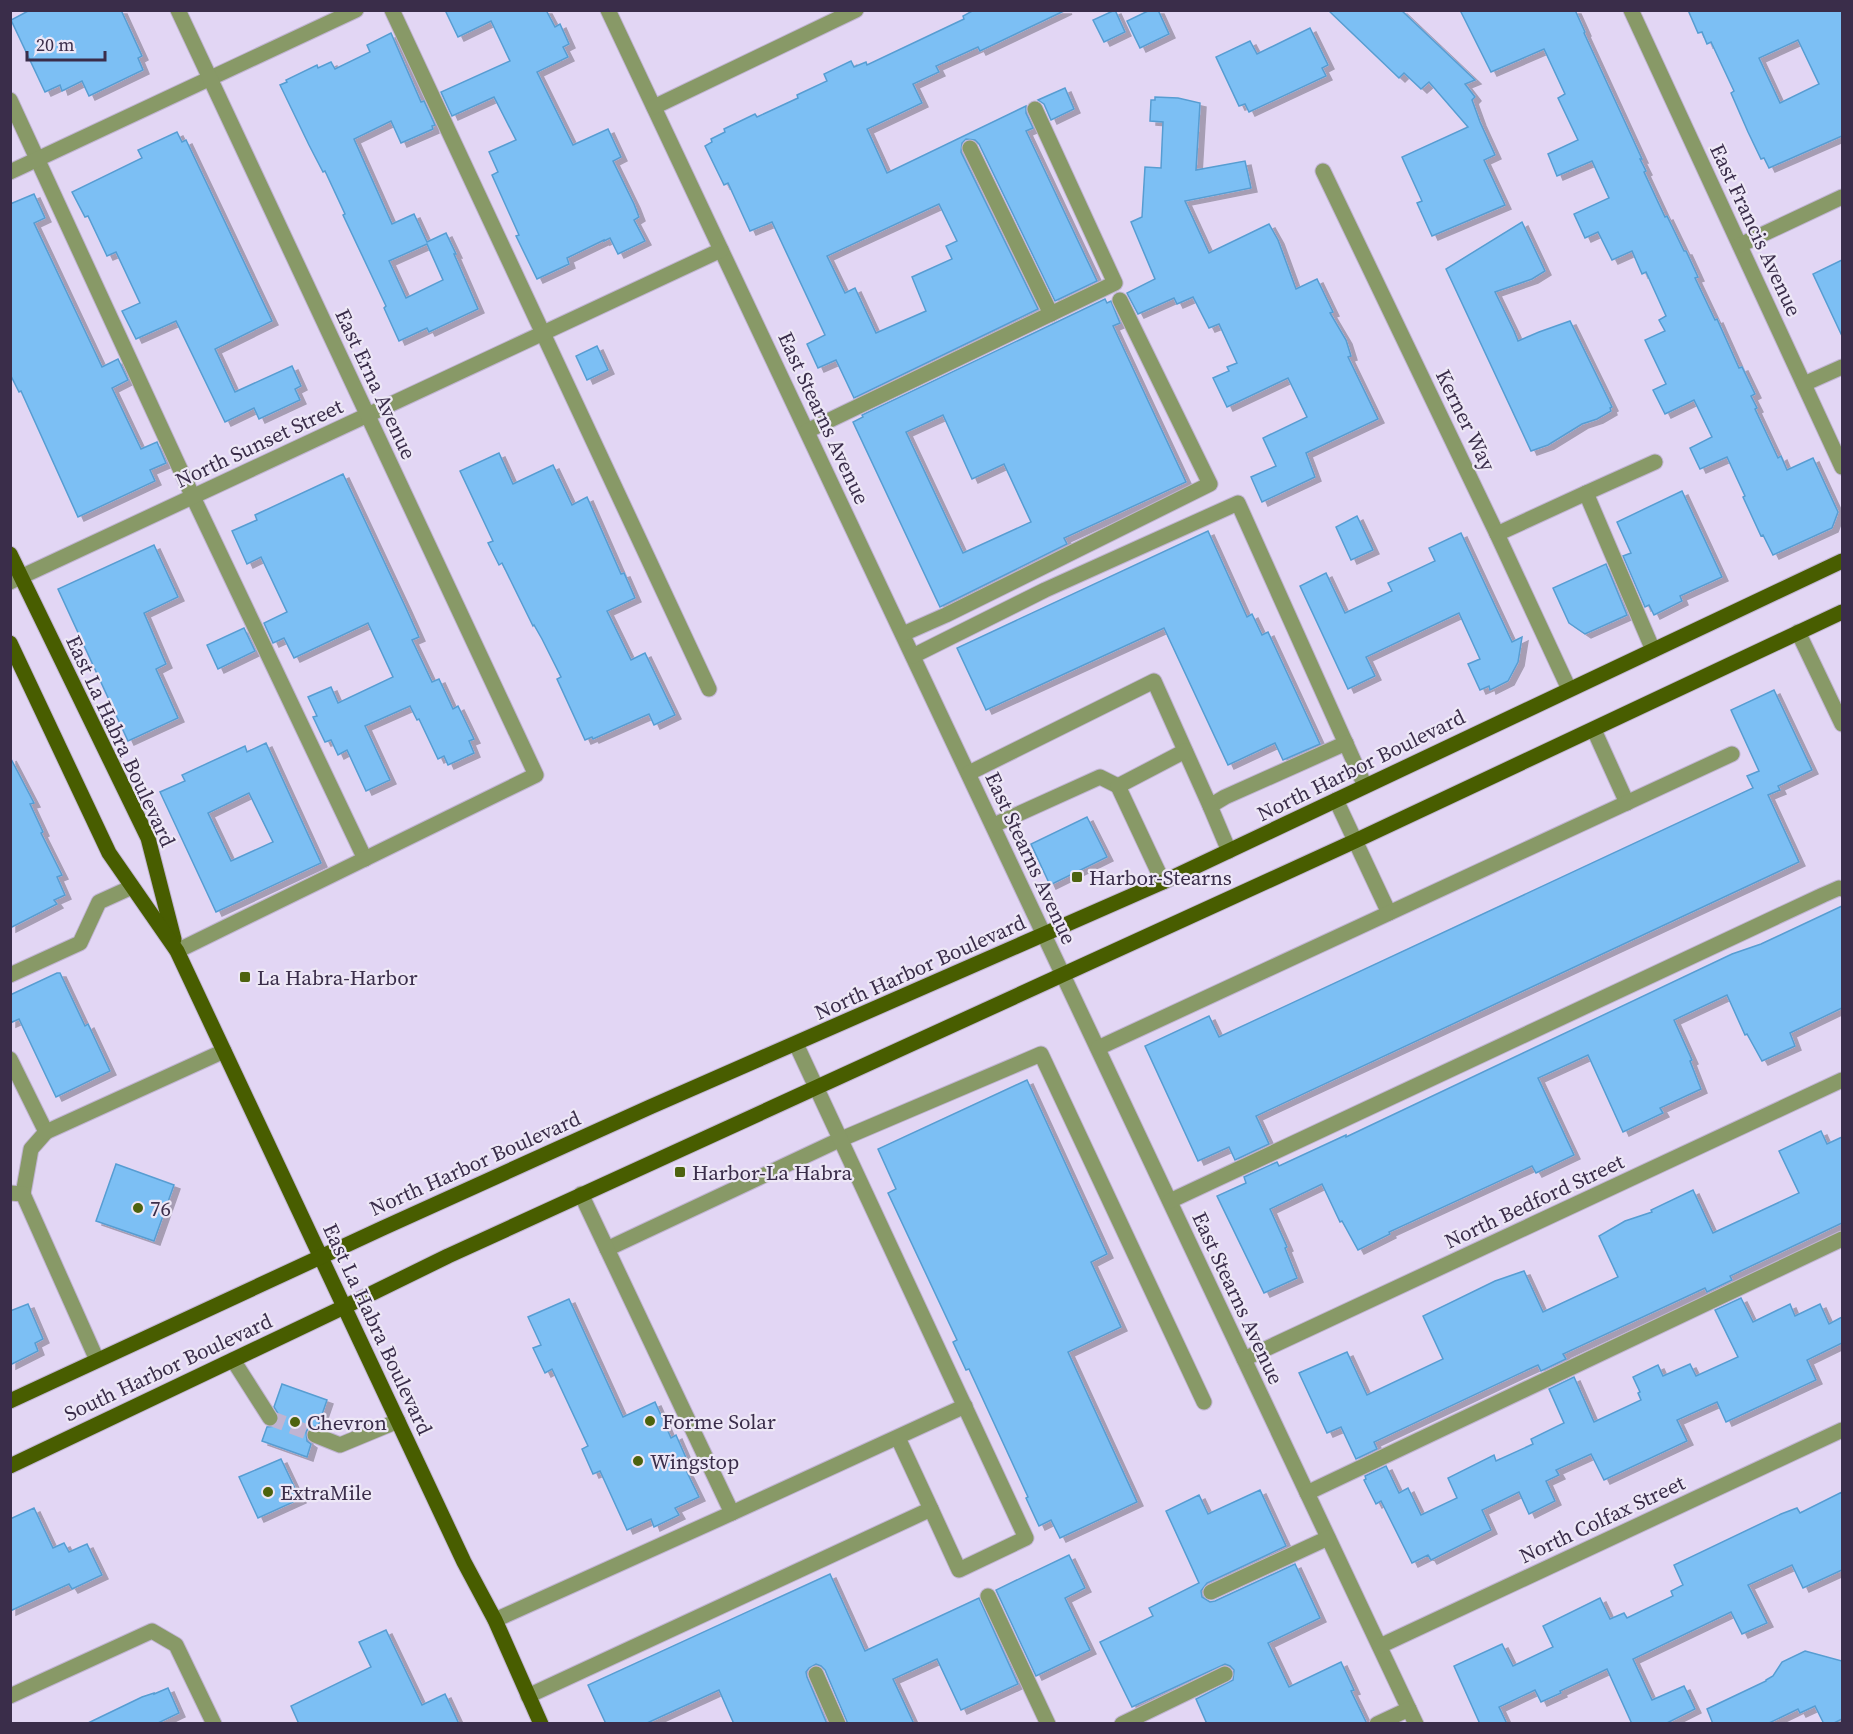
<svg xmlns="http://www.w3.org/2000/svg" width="1853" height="1734" font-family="'Source Serif 4',serif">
  <defs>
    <filter id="shadow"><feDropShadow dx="6" dy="4" stdDeviation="0" flood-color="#0004"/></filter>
  </defs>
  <rect width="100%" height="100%" fill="#e2d6f4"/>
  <g fill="#7cbff4" stroke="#579dd2" stroke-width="1.5" fill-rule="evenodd" filter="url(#shadow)">
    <polygon points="30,10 121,10 142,56 138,58 143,70 89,96 82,81 62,91 60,85 45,92 11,20"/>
    <polygon points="445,10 546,10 555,27 560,24 569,44 563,47 568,57 537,72 573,145 608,129 621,157 613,161 634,204 639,217 634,220 645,241 618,254 610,238 604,241 604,240 567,258 569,264 537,279 516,236 519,235 492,175 498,172 489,152 516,140 494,97 452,116 441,92 510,61 491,21 458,37"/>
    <path d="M974,10h92l-86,41 -2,-4 -42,19 3,6 -26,12 9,19 -55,26 20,44 139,-67v7l7,15 -7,3 71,150 -42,20 -76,-157 -4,-4 -9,-1 -4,4 -1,9 77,157 -184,89 -18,-38 -18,8 -11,-24 18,-9 -53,-113 -22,9 -22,-48 -4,2 -19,-39 7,-4 -1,-3 14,-7 -1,-3 31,-15 2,3 41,-19 -1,-3 30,-14 -3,-7 27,-13 3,6 12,-5 1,3 97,-46 -1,-3zM939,204l18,37 -11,5 6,13 -40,18 14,34 -50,22 -21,-45 -10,5 -18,-37z"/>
    <polygon points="1115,10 1125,32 1104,42 1093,20"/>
    <polygon points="1150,10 1158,10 1169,34 1140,48 1127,21"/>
    <polygon points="1328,10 1401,10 1475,80 1465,84 1475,97 1472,100 1480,122 1495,155 1484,160 1505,205 1432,236 1417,203 1422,201 1402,157 1468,127 1429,82 1421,89 1404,73 1399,78"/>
    <polygon points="1460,10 1575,10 1585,32 1584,33 1642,159 1640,159 1646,171 1644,172 1665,217 1667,216 1684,251 1686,251 1698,277 1695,278 1715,320 1717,319 1739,368 1742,367 1755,394 1751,396 1757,408 1755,409 1778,458 1781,456 1787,470 1813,458 1838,512 1832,528 1773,555 1763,535 1761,536 1743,497 1745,496 1727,457 1700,469 1690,448 1712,437 1694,400 1665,414 1653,390 1666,384 1645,340 1665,331 1659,320 1666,316 1646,272 1642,274 1632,251 1612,260 1598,232 1585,238 1574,214 1609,198 1592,161 1557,176 1548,154 1578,140 1558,98 1565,94 1544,49 1491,72"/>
    <path d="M1688,10h154v126l-73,32 -5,-10 -3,1 -13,-27 -17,-39 3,-2 -23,-49 -4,2 -5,-12 -4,1zM1798,40l21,44 -39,19 -21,-45z"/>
    <polygon points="1310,28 1328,65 1322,68 1326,76 1249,112 1245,104 1239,106 1216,57 1250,41 1257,54"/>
    <path d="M391,33l30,69 3,-1 11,24 -3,1 1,3 -32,14 -10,-22 -37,18 38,85 22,-10 13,28 19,-9 10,21h-2l24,55 -49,23 -2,-4 -28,13 -15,-33 2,-2 -43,-91 2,-1 -20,-43 -2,1 -14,-27 -29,-60 7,-3 -1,-2 31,-15 1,3 13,-6 4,7 35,-17 -3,-7zM427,244l16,36 -37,18 -17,-37z"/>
    <polygon points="1065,88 1074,109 1051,120 1044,104 1038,100"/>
    <polygon points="1155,97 1178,98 1200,103 1196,170 1245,161 1251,188 1185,201 1209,253 1269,224 1278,240 1296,289 1317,279 1333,312 1330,313 1346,340 1351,356 1348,357 1378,419 1306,453 1315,477 1262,502 1251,477 1276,466 1263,438 1307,417 1288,378 1227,407 1213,378 1229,371 1227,367 1237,363 1219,324 1209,328 1193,297 1177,304 1174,298 1138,314 1127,293 1155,279 1131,222 1142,217 1145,167 1161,168 1163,122 1150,121 1151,100 1155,100"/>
    <polygon points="177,132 182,142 186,140 272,321 215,349 235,392 292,366 301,386 295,389 300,400 259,419 254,408 225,422 176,321 136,339 122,311 140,303 116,252 107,256 88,216 85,217 72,192 142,158 138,150"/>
    <polygon points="34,194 45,218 34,223 102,367 118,359 128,380 112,388 141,449 157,442 166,463 150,470 155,481 78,517 21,391 19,392 10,374 10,204"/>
    <polygon points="1522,222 1545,271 1532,279 1495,292 1514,331 1518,341 1539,332 1570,321 1612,407 1610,408 1611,411 1597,419 1582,424 1548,445 1531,451 1446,269"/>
    <polygon points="1842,260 1842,336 1813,274"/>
    <path d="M1105,299l2,4 4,-2 9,22 -7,3 73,156 -122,56 3,6 -127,63 -87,-185 10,-5 -1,-2zM943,415l29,64 32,-15 27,58 -68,31 -57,-121z"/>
    <polygon points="597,346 608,370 587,380 576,356"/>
    <polygon points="499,453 513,484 553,465 572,505 587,497 621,574 624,573 635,598 607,611 631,660 645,653 675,715 654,725 649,714 593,739 592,737 585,740 557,679 561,677 542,639 534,625 533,626 502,563 499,565 488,543 493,541 460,471"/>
    <polygon points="343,474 405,606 419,637 412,640 432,682 439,679 453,709 458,706 474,739 469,741 474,753 448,765 444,756 438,759 419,719 417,720 410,706 365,726 390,780 366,791 347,750 338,755 331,740 325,742 313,717 317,716 308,697 331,687 338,703 393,677 368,623 294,658 284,638 273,643 264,623 287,612 261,557 247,564 232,531 257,520 255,515"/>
    <polygon points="1682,491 1722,577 1680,596 1682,601 1654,615 1649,605 1645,607 1623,556 1631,553 1617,522"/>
    <polygon points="1357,516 1373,550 1351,560 1336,527"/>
    <polygon points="1208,531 1247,617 1252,614 1262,635 1268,632 1320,744 1283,760 1275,743 1228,765 1164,628 986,710 957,648"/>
    <polygon points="1461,533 1512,642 1522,637 1518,662 1508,681 1490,690 1489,686 1480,690 1468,664 1480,659 1459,613 1366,657 1375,676 1348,689 1300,586 1326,573 1345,613 1392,591 1388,583 1435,561 1429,548"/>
    <polygon points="154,545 178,597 144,613 166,664 156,669 178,718 128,741 58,589"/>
    <polygon points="1606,564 1627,615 1585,634 1569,623 1553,588"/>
    <polygon points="244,628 255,651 218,669 207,645"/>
    <polygon points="1774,690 1812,770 1778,786 1780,790 1768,795 1799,862 1256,1116 1269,1144 1235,1160 1229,1147 1198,1161 1145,1046 1209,1016 1219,1037 1753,788 1747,776 1759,771 1731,710"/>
    <path d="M266,743l55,120 -105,49 -56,-120 25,-11 -3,-6 63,-29 2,6zM249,793l24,49 -42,19 -23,-48z"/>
    <polygon points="10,757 34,803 30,804 43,832 41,833 62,875 57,877 65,895 54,900 57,904 10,928"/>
    <polygon points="1087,817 1107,857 1050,885 1031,844"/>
    <polygon points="1842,906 1842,1008 1790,1033 1795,1046 1762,1061 1747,1034 1745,1035 1727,995 1674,1020 1692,1060 1690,1061 1701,1089 1660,1108 1663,1113 1623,1132 1588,1055 1538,1078 1574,1155 1536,1173 1532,1166 1389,1232 1390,1234 1358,1250 1342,1221 1340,1222 1322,1184 1270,1209 1287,1247 1285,1248 1297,1278 1264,1293 1217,1196 1246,1183 1244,1177 1277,1162 1279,1166 1346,1135 1346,1137 1732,954 1761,944"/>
    <polygon points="57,973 60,973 85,1026 88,1024 110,1071 56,1097 19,1019 10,1023 10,995"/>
    <polygon points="1027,1080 1107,1254 1091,1262 1121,1327 1068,1352 1137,1502 1060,1538 1051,1520 1039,1526 1026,1498 1028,1497 969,1369 966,1370 953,1342 957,1340 888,1193 896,1189 878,1149"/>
    <polygon points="1821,1131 1827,1144 1842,1137 1842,1223 1730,1276 1732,1280 1707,1292 1705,1288 1563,1354 1566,1359 1541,1371 1538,1365 1527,1370 1374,1442 1377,1449 1356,1459 1341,1427 1327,1433 1299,1373 1347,1352 1367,1395 1443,1359 1423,1316 1495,1281 1524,1271 1543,1312 1618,1277 1599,1236 1625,1221 1652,1212 1651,1210 1693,1190 1713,1233 1799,1193 1779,1151"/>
    <polygon points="116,1164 174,1185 154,1241 96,1221"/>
    <polygon points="1741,1298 1753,1322 1790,1304 1795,1316 1820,1304 1829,1324 1842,1317 1842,1343 1807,1360 1816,1380 1726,1422 1717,1402 1677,1420 1687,1441 1604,1480 1591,1454 1556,1470 1559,1475 1546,1481 1555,1501 1529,1514 1519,1492 1482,1510 1491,1530 1431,1560 1428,1555 1412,1563 1381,1501 1376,1504 1364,1480 1366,1479 1365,1476 1386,1466 1399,1493 1408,1488 1421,1515 1457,1498 1448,1478 1494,1455 1496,1461 1533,1444 1531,1439 1564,1423 1549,1389 1574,1377 1594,1422 1641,1400 1638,1393 1640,1392 1633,1377 1658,1365 1663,1376 1690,1364 1696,1376 1738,1357 1715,1310"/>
    <polygon points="569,1299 623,1417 655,1402 671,1438 676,1435 687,1460 682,1462 699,1497 675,1508 679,1515 654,1527 651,1519 627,1530 600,1471 593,1474 582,1449 588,1446 552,1369 545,1373 533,1348 541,1345 528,1317"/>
    <polygon points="28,1304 43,1339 35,1343 38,1351 10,1365 10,1311"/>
    <polygon points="282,1384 327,1400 318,1426 309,1427 306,1432 307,1441 311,1444 307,1457 262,1441 267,1427 275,1426 279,1422 280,1417 274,1407"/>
    <polygon points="281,1459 300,1499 258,1518 239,1477"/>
    <polygon points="1260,1490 1286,1546 1207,1583 1201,1591 1202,1597 1210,1602 1215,1601 1295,1564 1320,1618 1268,1643 1289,1687 1341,1662 1354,1690 1351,1691 1367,1724 1207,1724 1196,1699 1233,1680 1234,1670 1230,1666 1225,1664 1132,1707 1100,1642 1153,1616 1149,1608 1199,1583 1166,1511 1199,1495 1208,1514"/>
    <polygon points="1842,1492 1842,1570 1803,1588 1792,1565 1748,1585 1767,1623 1742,1634 1731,1612 1633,1659 1652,1700 1684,1686 1695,1709 1665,1724 1632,1724 1607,1669 1560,1691 1561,1693 1541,1702 1535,1690 1499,1707 1507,1724 1480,1724 1454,1666 1502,1644 1513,1666 1553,1647 1543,1626 1600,1598 1610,1619 1624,1613 1627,1618 1673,1596 1671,1591 1683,1585 1674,1565 1781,1514 1797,1508 1800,1513"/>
    <polygon points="34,1508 53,1548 64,1543 69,1552 87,1544 102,1575 72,1589 69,1584 10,1611 10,1519"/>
    <polygon points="1069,1555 1085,1588 1065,1598 1090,1650 1036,1676 996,1590"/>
    <polygon points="830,1574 865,1651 979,1598 1018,1684 961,1710 937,1659 893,1679 914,1724 848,1724 825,1670 821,1666 816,1664 809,1668 806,1672 807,1677 827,1724 734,1724 719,1690 645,1724 606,1724 588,1685"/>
    <polygon points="386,1630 422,1705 445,1694 459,1724 299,1724 291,1706 371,1667 359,1642"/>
    <polygon points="1805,1651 1842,1661 1842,1719 1832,1724 1824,1724 1815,1706 1800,1713 1798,1709 1767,1724 1713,1724 1707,1709 1766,1681 1766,1680 1773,1676 1782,1662"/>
    <polygon points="168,1688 179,1713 156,1724 86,1724 142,1697 154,1693 154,1694"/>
  </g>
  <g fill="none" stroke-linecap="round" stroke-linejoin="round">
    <polyline stroke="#c0b4d2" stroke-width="15" stroke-dasharray="15 8" stroke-linecap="butt" points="270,1418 315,1435"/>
    <g stroke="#c0b4d2" stroke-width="17">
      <g id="minor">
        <polyline points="392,10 709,689"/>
        <polyline points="608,10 1416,1724"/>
        <polyline points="1631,10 1842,467"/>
        <polyline points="10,100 193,497 365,859"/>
        <polyline points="654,107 856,10"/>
        <polyline points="970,148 1051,314"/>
        <polyline points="1323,171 1497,534 1569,689"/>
        <polyline points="10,172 356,10"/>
        <polyline points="1740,245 1842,197"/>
        <polyline points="1804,384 1842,367"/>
        <polyline points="807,431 1115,283 1035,109"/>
        <polyline points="1586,493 1655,462"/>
        <polyline points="1497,534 1586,493 1653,650"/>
        <polyline points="10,582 721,250"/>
        <polyline points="1798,632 1842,724"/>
        <polyline points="903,634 946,615 1210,484 1120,300"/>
        <polyline points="913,656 1045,590 1238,503 1365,786"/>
        <polyline points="1594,730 1627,803"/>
        <polyline points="969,773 1154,681 1210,806 1225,797 1346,743"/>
        <polyline points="1336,800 1389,913"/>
        <polyline points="1210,806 1229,851"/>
        <polyline points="994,825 1100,777 1118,786"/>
        <polyline points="1163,882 1118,786 1185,751"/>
        <polyline points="177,951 536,775 178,10"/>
        <polyline points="10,975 80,943 99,902 132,887"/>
        <polyline points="1098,1048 1732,754"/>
        <polyline points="10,1059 46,1132 31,1149 23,1194"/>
        <polyline points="46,1132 224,1051"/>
        <polyline points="10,1193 23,1194 97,1360"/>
        <polyline points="1170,1201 1823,895 1839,888 1842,889"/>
        <polyline points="607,1249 839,1140 1041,1054 1204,1402"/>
        <polyline points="1244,1359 1842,1080"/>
        <polyline points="233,1360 270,1418"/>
        <polyline points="315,1435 340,1445 398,1421"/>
        <polyline points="898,1438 931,1509"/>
        <polyline points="1307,1493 1842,1239"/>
        <polyline points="732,1513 965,1406"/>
        <polyline points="1211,1592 1328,1538"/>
        <polyline points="988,1596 1048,1724"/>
        <polyline points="495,1620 732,1513 581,1194"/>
        <polyline points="1380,1646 1842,1430"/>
        <polyline points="816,1674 838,1724"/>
        <polyline points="10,1696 152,1631 176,1645 214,1724"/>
        <polyline points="528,1696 931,1509 959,1570 1026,1538 796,1044"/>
        <polyline points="1122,1724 1225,1674"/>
        <polyline points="1377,1724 1409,1709"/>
      </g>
    </g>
    <g stroke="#c0b4d2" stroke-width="17">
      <g id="major">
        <polyline points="10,554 148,838 174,939"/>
        <polyline points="10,643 109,853 177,951 464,1562 495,1620 541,1724"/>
        <polyline points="10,1401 383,1228 650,1107 1163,882 1842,561"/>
        <polyline points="10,1466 344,1307 448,1256 1355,841 1842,612"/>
      </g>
    </g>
    <use href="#minor" stroke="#889967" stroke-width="15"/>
    <use href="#major" stroke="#485d00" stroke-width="15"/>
  </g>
  <g fill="#4d630e" stroke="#ede7f6" stroke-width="2">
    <rect x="1071" y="871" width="12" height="12" rx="3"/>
    <rect x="239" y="971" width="12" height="12" rx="3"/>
    <rect x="674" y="1166" width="12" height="12" rx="3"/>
    <circle cx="138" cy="1208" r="6"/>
    <circle cx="650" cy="1421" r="6"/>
    <circle cx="295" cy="1422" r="6"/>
    <circle cx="638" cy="1461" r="6"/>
    <circle cx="268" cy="1492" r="6"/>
  </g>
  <g text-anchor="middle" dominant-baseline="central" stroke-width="4.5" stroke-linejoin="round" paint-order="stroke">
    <g font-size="21" fill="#3a2d4a" stroke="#ede7f6">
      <text transform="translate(1756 230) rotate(65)">East Francis Avenue</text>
      <text transform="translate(376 384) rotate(65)">East Erna Avenue</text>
      <text transform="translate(824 418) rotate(65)">East Stearns Avenue</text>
      <text transform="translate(1466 420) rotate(64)">Kerner Way</text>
      <text transform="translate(259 443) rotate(-25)">North Sunset Street</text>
      <text transform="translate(121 741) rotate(65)">East La Habra Boulevard</text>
      <text transform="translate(1361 765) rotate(-26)">North Harbor Boulevard</text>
      <text transform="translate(1031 858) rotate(65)">East Stearns Avenue</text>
      <text transform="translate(920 967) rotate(-24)">North Harbor Boulevard</text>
      <text transform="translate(475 1163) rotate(-24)">North Harbor Boulevard</text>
      <text transform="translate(1534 1201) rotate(-25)">North Bedford Street</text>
      <text transform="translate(1238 1298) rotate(65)">East Stearns Avenue</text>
      <text transform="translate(378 1329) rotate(65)">East La Habra Boulevard</text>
      <text transform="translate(168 1367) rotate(-25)">South Harbor Boulevard</text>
      <text transform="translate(1602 1519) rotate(-25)">North Colfax Street</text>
    </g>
    <g font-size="21" fill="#3a2d4a" stroke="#ede7f6" text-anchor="start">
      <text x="1089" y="877">Harbor-Stearns</text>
      <text x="257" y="977">La Habra-Harbor</text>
      <text x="692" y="1172">Harbor-La Habra</text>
      <text x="150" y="1208">76</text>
      <text x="662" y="1421">Forme Solar</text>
      <text x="307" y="1422">Chevron</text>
      <text x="650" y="1461">Wingstop</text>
      <text x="280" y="1492">ExtraMile</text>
    </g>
  </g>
  <rect width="1853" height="1734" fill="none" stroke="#3a2d4a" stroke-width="24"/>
  <path d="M27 51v9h78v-9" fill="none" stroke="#3a2d4a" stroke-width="3"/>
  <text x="36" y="51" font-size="18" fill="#3a2d4a" stroke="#ede7f6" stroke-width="4.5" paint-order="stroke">20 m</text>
</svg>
